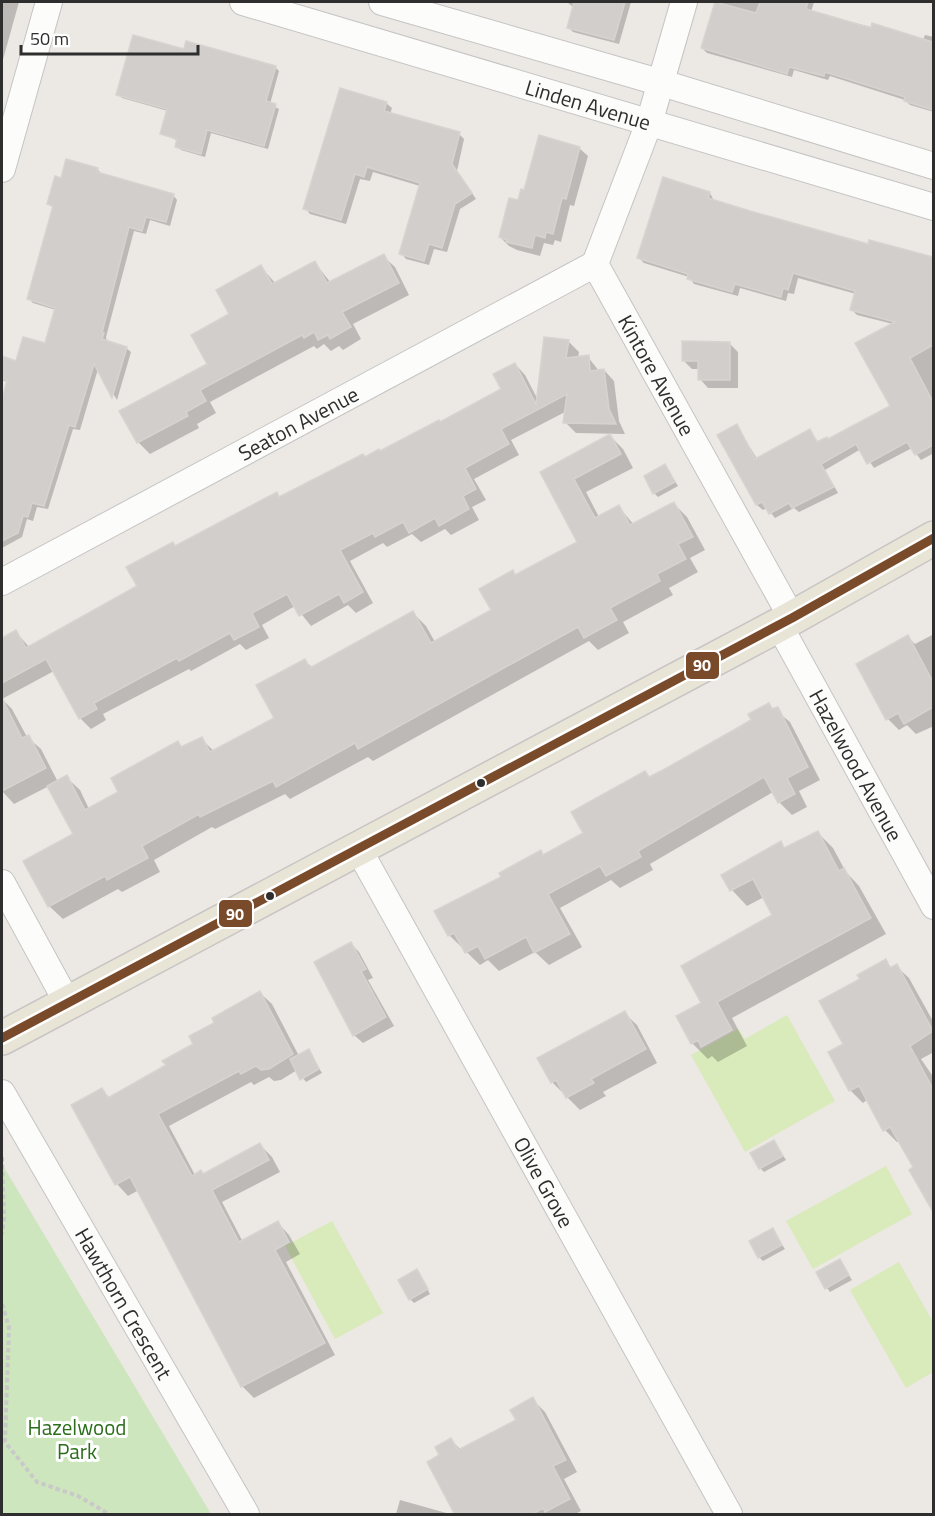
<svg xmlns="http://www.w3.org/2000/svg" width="935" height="1516" font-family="'Titillium Web',sans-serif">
  <rect width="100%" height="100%" fill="#ece8e4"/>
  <polygon fill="#cee6be" points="2,1164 211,1514 2,1514"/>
  <g fill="#d9eabb">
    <polygon points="787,1015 835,1101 745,1152 691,1055 738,1029 745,1039"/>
    <polygon points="886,1166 912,1214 813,1269 786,1221"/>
    <polygon points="332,1221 383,1313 335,1339 285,1246"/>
    <polygon points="899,1262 933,1322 933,1372 906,1388 850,1290"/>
  </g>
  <g fill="#0003">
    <polygon points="2,2 19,2 2,63"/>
    <polygon points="631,2 619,44 573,32 569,28 574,8 567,2"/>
    <polygon points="715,2 814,2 811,12 923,40 925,35 934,37 934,112 910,105 905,100 830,76 828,80 794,70 792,77 707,53 702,48"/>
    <polygon points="185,51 275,67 279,71 270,104 279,109 268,149 211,133 205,157 181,150 177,146 178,141 162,133 168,111 122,98 118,94"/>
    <polygon points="386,103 392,108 390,115 459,134 464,139 457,171 476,199 460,209 447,252 434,249 429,265 406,259 401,253 420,186 373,172 370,181 360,179 346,224 310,214 305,208"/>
    <polygon points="579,148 588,156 574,206 570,205 561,242 555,240 553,245 544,243 540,256 517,250 509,246 500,237 525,191"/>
    <polygon points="97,169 102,174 173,195 177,200 170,226 150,220 146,234 134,231 106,337 107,342 126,348 131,352 117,400 98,369 80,430 73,429 48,509 37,507 33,521 27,519 22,537 2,548 2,405 8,382 2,380 2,363 3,358 17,362 46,345 56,310 33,303 29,299 53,208 48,203 62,179"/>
    <polygon points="664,179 710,193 714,201 869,245 870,242 934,259 934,453 921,460 912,448 874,468 861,449 825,470 838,493 799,512 794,508 775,518 767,508 763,510 757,505 719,435 737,426 757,459 810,431 819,443 829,441 892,406 893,324 857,315 852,310 856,294 798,278 794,294 788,293 786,301 740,288 738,296 694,284 689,277 644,263 639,258"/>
    <polygon points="383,256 395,267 409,295 353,324 361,339 343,350 339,346 331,351 324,344 317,349 314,346 210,402 216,413 197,424 199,428 150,454 138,442 209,365 231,315 261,267 276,284 315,263 331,283"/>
    <polygon points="568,341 579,352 578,358 588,357 599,371 604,370 614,381 619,421 625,434 576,433 565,422 567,411 511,440 519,455 474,479 486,500 472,507 479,520 451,535 445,529 421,542 412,534 387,547 383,543 350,561 373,603 356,613 348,605 311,626 295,606 262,625 269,638 246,650 240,644 191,671 189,669 103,714 106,720 91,729 80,718 54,671 2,699 12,709 27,737 41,749 58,782 66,777 80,790 89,809 120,793 178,742 183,748 201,739 214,751 276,719 305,661 313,668 413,613 426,626 435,642 493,611 512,572 516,576 579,542 542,472 610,436 623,449 633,468 586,492 599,517 619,507 634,525 674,504 687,517 705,550 690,558 698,572 669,588 673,595 623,622 629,633 598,650 589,641 373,761 368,757 290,799 285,794 215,829 212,827 154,860 160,872 122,892 118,889 63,919 49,906 75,835 49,786 14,804 2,791 2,639 16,632 29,647 139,586 176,547 276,494 280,498 381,453 503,390 515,364 525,375 538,400"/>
    <polygon points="729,343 738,352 738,388 708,388 700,379 700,369 692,369 683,360"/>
    <polygon points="665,466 678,486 658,497 654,493"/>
    <polygon points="934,634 934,726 916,734 907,725 899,730 888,719 908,637 915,644"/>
    <polygon points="769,705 790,722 820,780 799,791 807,807 792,815 779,802 773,792 650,864 653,870 620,888 611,880 560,908 582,947 549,965 535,952 499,971 488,960 480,965 449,935 503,878 541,852 544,856 585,834 645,772 651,778 753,720"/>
    <polygon points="817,832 833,848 846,872 859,886 886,934 732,1018 747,1046 718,1062 712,1056 708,1059 692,1043 703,1003 774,915 764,897 747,906 732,890 723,876 780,843 786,849"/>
    <polygon points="351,944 359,952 373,978 368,980 394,1026 363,1043 354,1035"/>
    <polygon points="885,961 892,968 896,966 909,978 934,1023 934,1052 921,1059 934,1078 934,1209 911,1170 915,1168 900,1141 897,1142 885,1130 868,1099 863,1103 850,1090 845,1045 862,980"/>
    <polygon points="260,993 272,1004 299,1056 309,1051 322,1073 306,1082 297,1070 281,1080 274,1081 269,1077 254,1085 251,1082 169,1126 195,1175 204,1175 260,1145 272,1157 280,1172 222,1202 243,1242 278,1223 289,1235 300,1254 286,1262 335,1355 254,1398 242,1386 139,1190 128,1196 117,1184 73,1106 102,1090 110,1098 169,1066 216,1023"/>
    <polygon points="624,1013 637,1025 657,1063 603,1092 606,1096 580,1110 552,1082 539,1059"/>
    <polygon points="774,1141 786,1160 764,1172 760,1168"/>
    <polygon points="772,1230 785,1249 763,1261 759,1257"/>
    <polygon points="840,1261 852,1280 830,1292 827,1288"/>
    <polygon points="417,1271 430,1294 414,1303 410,1299"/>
    <polygon points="532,1399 545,1412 577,1472 564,1479 581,1511 575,1514 457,1514 441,1456 451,1440 461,1450 518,1421"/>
    <polygon points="400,1500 450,1514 396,1514"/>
  </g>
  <g fill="#d1cecb" stroke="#d7d4d0" stroke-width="1.5">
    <polygon points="574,2 625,2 614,40 567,28"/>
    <polygon points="715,2 756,13 760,2 808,2 806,9 871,28 872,23 933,42 933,110 904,101 905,97 825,72 824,76 789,67 787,74 701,48"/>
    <polygon points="133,35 184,49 186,41 276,66 266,101 276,104 264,146 207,130 201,154 175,147 177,139 160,134 167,109 116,95"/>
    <polygon points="340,88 387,102 384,111 460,132 452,164 472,193 455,204 442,248 429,244 424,261 399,254 420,183 367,167 364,177 355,174 341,220 303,209"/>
    <polygon points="539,135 580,147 566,199 562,198 553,234 546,232 545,238 535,235 532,248 506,242 507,240 499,237 509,198 518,200 521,189 524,190"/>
    <polygon points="66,159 98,168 97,172 174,194 166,222 146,217 142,231 129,227 102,333 104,333 102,339 127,347 112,398 94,364 75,427 69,425 44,506 32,503 28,517 23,516 18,533 2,541 2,399 7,380 2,378 2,356 16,361 23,337 45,343 55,308 27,299 53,206 47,204 55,176 61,178"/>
    <polygon points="663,177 710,192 708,198 750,211 868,244 869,240 933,257 933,345 910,358 933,402 933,445 915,455 907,442 867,464 856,444 821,464 834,487 792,508 789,503 769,514 762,502 756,505 717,435 737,424 755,459 810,429 817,442 827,437 828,439 890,406 855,343 895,322 850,310 855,291 793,273 788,290 783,288 781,297 735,284 732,292 687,279 688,274 637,258"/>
    <polygon points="384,254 399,283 342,312 351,327 330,339 328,335 318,340 314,332 304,338 302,335 200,390 206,401 186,412 188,416 137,443 119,411 207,364 191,335 229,314 216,290 261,265 272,284 315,261 327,283"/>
    <polygon points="544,337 569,340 566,358 589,355 590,371 604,369 609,409 616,424 563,423 567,394 501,429 509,444 465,468 476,489 463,496 469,509 439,526 435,518 409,533 403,522 375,537 373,533 340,550 363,592 344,603 339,594 299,616 287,594 252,613 259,627 234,640 230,633 179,661 177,658 94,703 97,709 79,719 46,659 2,683 2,638 16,630 26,648 137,586 126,567 173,542 175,546 277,492 279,497 363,454 365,457 379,449 380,451 439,420 440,422 501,389 493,374 515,363 536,404"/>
    <polygon points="682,341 730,342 730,380 698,380 698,361 682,361"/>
    <polygon points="610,434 621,454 574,479 595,518 619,505 630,525 674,502 693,537 678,544 686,559 657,574 660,581 610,608 617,620 584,638 578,627 358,749 355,743 276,787 273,781 200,817 199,814 142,846 148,858 107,880 105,876 48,907 23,861 73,834 47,786 67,775 85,810 118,792 111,778 178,741 181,747 202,737 210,752 274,718 256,685 305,659 310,668 413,611 431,643 491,610 479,589 513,570 515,575 577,542 540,472"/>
    <polygon points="665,464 675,482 653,494 644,476"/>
    <polygon points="908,635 933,682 933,707 904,724 898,713 886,720 856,664"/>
    <polygon points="2,698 22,738 29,735 46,768 2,791"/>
    <polygon points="769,703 772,709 778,707 808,767 787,778 795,794 778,803 764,777 638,851 641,857 606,876 600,866 548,894 570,934 534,953 526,937 485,959 478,946 465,953 454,933 448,936 434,911 501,877 499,873 541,850 543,855 583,833 571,812 645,771 649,777 663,770 739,727 751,720 748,714"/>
    <polygon points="818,831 839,871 844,868 871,918 717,1002 732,1030 701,1047 698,1040 691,1044 676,1016 701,1003 681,966 772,915 753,879 730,891 721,875 781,841 784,848"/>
    <polygon points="351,942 366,969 361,971 386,1017 353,1036 314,962"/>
    <polygon points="886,959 890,968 897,964 933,1031 910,1046 933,1089 933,1212 909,1170 913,1167 890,1127 883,1131 859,1086 849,1091 828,1052 843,1044 819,1001 860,979 857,975"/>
    <polygon points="260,991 293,1054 269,1069 261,1070 256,1066 241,1074 239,1071 158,1114 192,1176 201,1170 203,1174 260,1143 269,1160 212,1190 239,1242 278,1221 289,1242 275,1250 325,1343 241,1387 130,1177 115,1185 71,1105 102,1088 108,1098 166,1065 162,1061 193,1044 189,1036 214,1023 212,1018"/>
    <polygon points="625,1011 646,1049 591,1079 594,1083 566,1098 556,1080 551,1083 537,1058"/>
    <polygon points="309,1049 319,1069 300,1080 290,1059"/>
    <polygon points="774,1140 783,1156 759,1169 750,1153"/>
    <polygon points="773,1228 782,1245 758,1258 749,1241"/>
    <polygon points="840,1259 849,1275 825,1289 816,1272"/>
    <polygon points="417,1269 428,1289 409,1300 398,1280"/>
    <polygon points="533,1397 566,1460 553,1466 570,1499 545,1512 543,1508 531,1515 455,1515 427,1462 439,1455 435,1447 451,1438 458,1450 516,1420 510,1410"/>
  </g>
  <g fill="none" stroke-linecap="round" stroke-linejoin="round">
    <g stroke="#c5c4c5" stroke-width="28">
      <g id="minor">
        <path id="s1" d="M243,2l691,205"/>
        <polyline points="382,2 662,83 934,166"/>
        <path id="s2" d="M684,2l-35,121 -54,141 197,354"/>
        <polyline points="2,169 49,2"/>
        <path id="s3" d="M2,582l593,-318"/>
        <path id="s4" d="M779,625l155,281"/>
        <path id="s5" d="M359,850l370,664"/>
        <polyline points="2,883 67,1002"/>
        <path id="s6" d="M2,1093l244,421"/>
      </g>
    </g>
    <g stroke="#c6c5c4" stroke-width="36">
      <polyline id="major" points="2,1038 792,618 934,538"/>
    </g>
    <g stroke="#c9c9c8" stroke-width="4" stroke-dasharray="4.5 3" stroke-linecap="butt">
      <polyline points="2,1157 4,1217 2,1234"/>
      <polyline points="2,1304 9,1327 5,1442 37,1482 78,1496 109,1514"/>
    </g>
    <use href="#minor" stroke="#fcfcfb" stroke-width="26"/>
    <use href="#major" stroke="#e8e4d6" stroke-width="33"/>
    <g stroke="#fff" stroke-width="14">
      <polyline id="bus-1" points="2,1038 792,618 934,538"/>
    </g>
    <use href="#bus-1" stroke="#7a4b2a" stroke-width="9"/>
  </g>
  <g fill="#2e2e2e" stroke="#fff" stroke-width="2">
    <circle cx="481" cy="783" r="5"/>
    <circle cx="270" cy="896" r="5"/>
  </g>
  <g text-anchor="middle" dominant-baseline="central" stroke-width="6" stroke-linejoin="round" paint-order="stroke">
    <g font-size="21" fill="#2e2e2e" stroke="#fff">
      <text stroke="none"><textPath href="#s1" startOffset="360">Linden Avenue</textPath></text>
      <text stroke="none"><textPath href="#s2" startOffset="404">Kintore Avenue</textPath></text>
      <text stroke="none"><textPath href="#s3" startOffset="336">Seaton Avenue</textPath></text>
      <text stroke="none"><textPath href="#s4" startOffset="160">Hazelwood Avenue</textPath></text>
      <text stroke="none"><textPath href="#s5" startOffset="380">Olive Grove</textPath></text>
      <text stroke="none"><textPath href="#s6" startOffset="243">Hawthorn Crescent</textPath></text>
    </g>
    <g font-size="21" fill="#2c6e1b" stroke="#fff">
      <text x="77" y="1427">Hazelwood<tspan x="77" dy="24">Park</tspan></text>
    </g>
  </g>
  <g stroke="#fff" stroke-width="2">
    <rect x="685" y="651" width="35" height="29" rx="6" fill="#7a4b2a"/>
    <rect x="218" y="899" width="35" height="29" rx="6" fill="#7a4b2a"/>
  </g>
  <g font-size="16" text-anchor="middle" font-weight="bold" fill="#fff">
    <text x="702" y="671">90</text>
    <text x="235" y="920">90</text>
  </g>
  <rect width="935" height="1516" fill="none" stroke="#2e2e2e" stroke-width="6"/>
  <path d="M21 45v9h177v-9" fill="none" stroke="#2e2e2e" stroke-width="3"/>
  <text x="30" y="45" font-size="18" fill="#2e2e2e" stroke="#ffffff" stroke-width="4.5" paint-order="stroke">50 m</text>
</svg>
